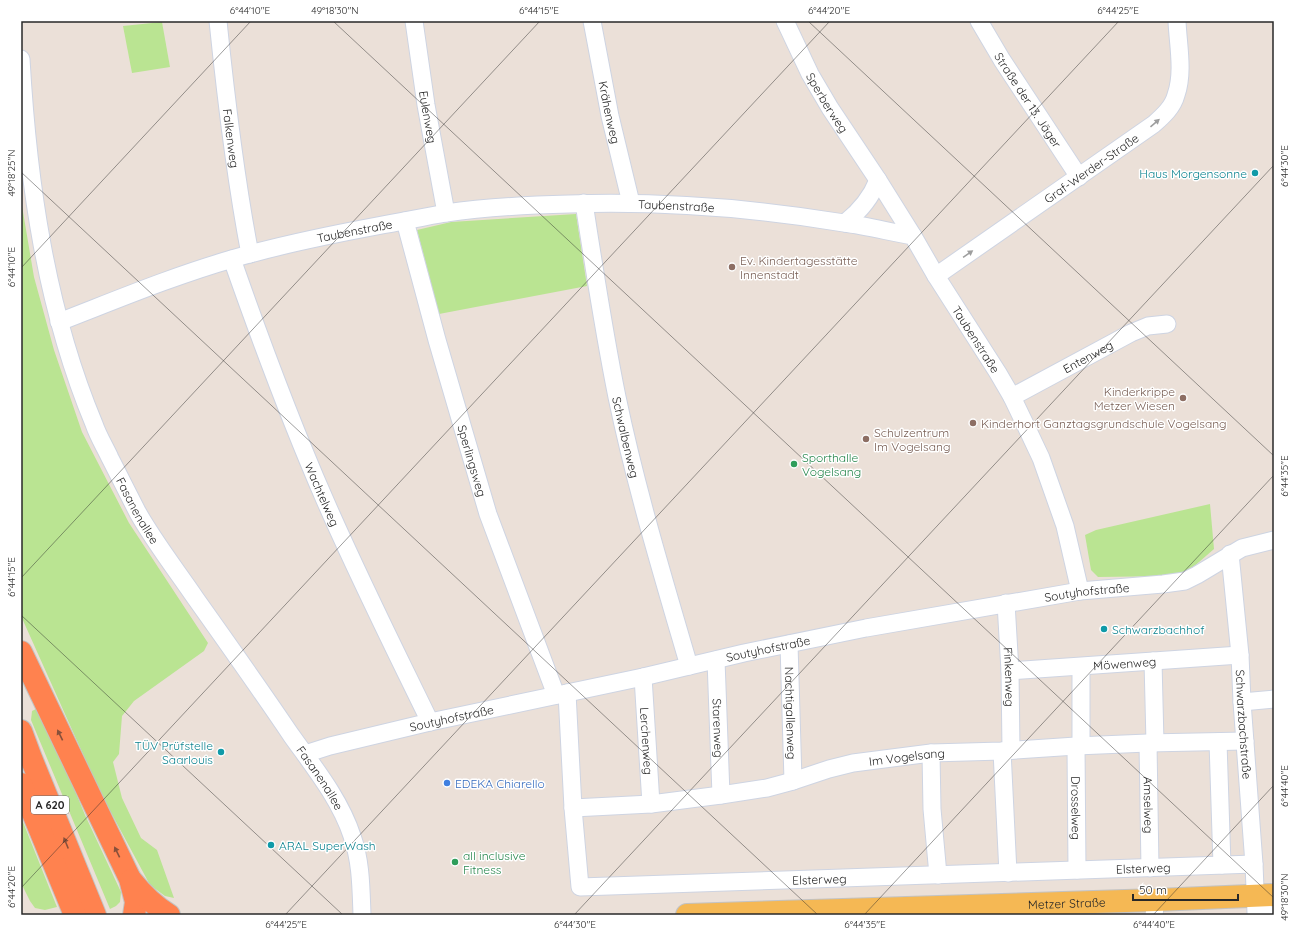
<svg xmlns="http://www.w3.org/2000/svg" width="1295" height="936" font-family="Quicksand,sans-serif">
  <rect width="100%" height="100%" fill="#ebe0d8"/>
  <g fill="#bae492">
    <polygon points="162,22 170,67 132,73 123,26"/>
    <polygon points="21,200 34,277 54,350 82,432 129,523 208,643 204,651 134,701 122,716 119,754 113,762 122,798 141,838 157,850 174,898 165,896 150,885 100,792 21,616"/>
    <polygon points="576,214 587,286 439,314 417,230 451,222"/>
    <polygon points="1210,504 1214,549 1191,569 1171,576 1098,577 1091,570 1085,535 1096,530"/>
    <polygon points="36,709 41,709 85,815 121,892 120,902 116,906 110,909 31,720 32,711"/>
    <polygon points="21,817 57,907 45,910 35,908 30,901 21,883"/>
  </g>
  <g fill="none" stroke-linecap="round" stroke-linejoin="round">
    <g stroke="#ced4e2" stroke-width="19">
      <g id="street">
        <path id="s1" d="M218,21c8,78 17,156 32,233"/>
        <path id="s2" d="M414,21l12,84 20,108"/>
        <path id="s3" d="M592,21l18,95 21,87"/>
        <path id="s4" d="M785,21l25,53 20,34 48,72 35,56"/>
        <path id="s5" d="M979,21l23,39 77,117"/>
        <path id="s6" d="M21,59c7,124 25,250 73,365 4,12 11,23 16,34 9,18 19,37 28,55 17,30 39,58 58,86 32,45 64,90 95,136 22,31 49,64 61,101 9,25 9,52 10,79"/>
        <path id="s7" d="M584,203c10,65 20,130 33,194 19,91 46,180 72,269"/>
        <path id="s8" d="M405,221l32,119 51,174 68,181"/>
        <path d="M845,223c15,-12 26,-25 33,-43"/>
        <path id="s9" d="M232,259c28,80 58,161 92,239 33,76 70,150 106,224"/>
        <path id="s10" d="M936,276l218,-152c9,-8 19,-17 22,-29 8,-23 2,-50 1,-74"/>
        <path id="s11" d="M59,322c57,-22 114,-46 173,-63 47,-14 97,-24 145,-33 23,-4 46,-9 69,-13 41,-6 82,-8 123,-9 92,-3 184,4 275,19 23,3 46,9 69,13l23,40 62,97 14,24 12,25 17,36 24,68 15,65"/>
        <path id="s12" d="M1012,397l119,-64 17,-7 19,-2"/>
        <path id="s13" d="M1230,554l10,101 2,47 12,162 2,49h18"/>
        <path id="s14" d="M1006,603l4,68 1,79"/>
        <path id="s15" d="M789,644l4,137"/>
        <path id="s16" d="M716,660l5,135"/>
        <polyline points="1153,661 1155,743"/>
        <polyline points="1081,667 1081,746"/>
        <path id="s17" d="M1010,671l230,-16"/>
        <path id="s18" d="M643,677l8,127"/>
        <path id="s19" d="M567,693l6,115 7,79 674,-23"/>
        <polyline points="1242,702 1274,699"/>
        <polyline points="1218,742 1222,865"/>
        <path id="s20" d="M1148,743l2,125"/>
        <path id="s21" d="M1076,746l1,124"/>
        <polyline points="1002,751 1008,873"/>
        <polyline points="931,753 932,809 938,875"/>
        <path id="s22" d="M305,754l25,-8 100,-24 213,-45 101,-24 122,-25 214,-37 83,-7 22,-3 12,-6 45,-27 32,-8"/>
        <path id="s23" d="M573,808l78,-4 70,-9 46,-7 26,-7 36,-12 24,-6 78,-10 71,-2 74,-5 72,-3 97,-2"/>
        <polyline points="1154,915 1156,900"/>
      </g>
    </g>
    <g stroke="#c3c3c3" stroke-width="24">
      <g id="primary">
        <path id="s24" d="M687,915l469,-15 118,-5"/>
      </g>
    </g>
    <g stroke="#c3c3c3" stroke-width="24">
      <g id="highway">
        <polyline points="21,652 130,879 136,902 134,915"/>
        <polyline points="21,731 31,758 95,915"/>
        <polyline points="21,784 75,915"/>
        <path d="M131,880c12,15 22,25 38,35"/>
      </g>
    </g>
    <use href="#street" stroke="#fff" stroke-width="17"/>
    <use href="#primary" stroke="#f5b854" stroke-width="22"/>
    <use href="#highway" stroke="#ff824f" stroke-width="22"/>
  </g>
  <defs><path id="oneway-solid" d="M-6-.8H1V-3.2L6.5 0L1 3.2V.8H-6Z"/></defs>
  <g fill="#9e9e9e">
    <use href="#oneway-solid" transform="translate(1155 123) rotate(-41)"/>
    <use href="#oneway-solid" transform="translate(968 254) rotate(-35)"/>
  </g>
  <g fill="#89503a">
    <use href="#oneway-solid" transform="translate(60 735) rotate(-116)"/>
    <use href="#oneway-solid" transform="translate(66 843) rotate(-112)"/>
    <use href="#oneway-solid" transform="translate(117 852) rotate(-116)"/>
  </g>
  <path fill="none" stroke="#282828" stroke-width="1" stroke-opacity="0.45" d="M333,21l941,877M808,21l466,435M21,172l797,743M21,268l230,-247M21,578l519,-557M21,615l322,300M21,888l809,-867M285,915l834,-894M574,915l700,-750M864,915l410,-440M1153,915l121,-130"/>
  <g fill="#0f9aa8" stroke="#fff" stroke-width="1.5">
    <circle cx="1255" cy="173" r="4"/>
    <circle cx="1104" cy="629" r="4"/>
    <circle cx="221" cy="752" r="4"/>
    <circle cx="271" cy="845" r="4"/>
  </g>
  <g fill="#8d6e63" stroke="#fff" stroke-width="1.5">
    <circle cx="732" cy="267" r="4"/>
    <circle cx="1183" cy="398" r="4"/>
    <circle cx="973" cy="423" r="4"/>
    <circle cx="866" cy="439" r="4"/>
  </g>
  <g fill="#2e9e5b" stroke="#fff" stroke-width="1.5">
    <circle cx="794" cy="464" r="4"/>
    <circle cx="455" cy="862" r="4"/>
  </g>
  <circle fill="#3f7fe0" stroke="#fff" stroke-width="1.5" cx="447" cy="783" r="4"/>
  <g text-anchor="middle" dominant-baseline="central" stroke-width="3" stroke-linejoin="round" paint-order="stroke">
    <rect fill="#fff" stroke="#686868" stroke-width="1" x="31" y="796" width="38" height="18" rx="3"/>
    <g font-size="11" font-weight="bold" fill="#282828">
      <text x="50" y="805">A 620</text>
    </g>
    <g font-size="12" fill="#282828" stroke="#fff">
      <text stroke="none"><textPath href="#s5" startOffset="93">Straße der 13. Jäger</textPath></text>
      <text stroke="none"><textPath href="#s4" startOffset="92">Sperberweg</textPath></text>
      <text stroke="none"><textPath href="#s3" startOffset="93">Krähenweg</textPath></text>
      <text stroke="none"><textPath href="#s2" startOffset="97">Eulenweg</textPath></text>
      <text stroke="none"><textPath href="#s1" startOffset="118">Falkenweg</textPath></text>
      <text stroke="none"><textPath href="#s10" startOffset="189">Graf-Werder-Straße</textPath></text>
      <text stroke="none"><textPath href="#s11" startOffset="634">Taubenstraße</textPath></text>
      <text stroke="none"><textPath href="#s11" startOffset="310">Taubenstraße</textPath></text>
      <text stroke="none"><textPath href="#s11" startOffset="994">Taubenstraße</textPath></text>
      <text stroke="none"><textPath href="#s12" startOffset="86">Entenweg</textPath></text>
      <text stroke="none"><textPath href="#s7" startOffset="238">Schwalbenweg</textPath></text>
      <text stroke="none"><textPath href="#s8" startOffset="249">Sperlingsweg</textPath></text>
      <text stroke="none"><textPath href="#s9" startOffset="252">Wachtelweg</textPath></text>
      <text stroke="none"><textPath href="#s6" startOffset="471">Fasanenallee</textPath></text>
      <text stroke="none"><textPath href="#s22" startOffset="799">Soutyhofstraße</textPath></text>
      <text stroke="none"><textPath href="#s22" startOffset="475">Soutyhofstraße</textPath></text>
      <text stroke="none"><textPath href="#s17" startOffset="115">Möwenweg</textPath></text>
      <text stroke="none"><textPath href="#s14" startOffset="74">Finkenweg</textPath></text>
      <text stroke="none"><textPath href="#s15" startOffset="69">Nachtigallenweg</textPath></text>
      <text stroke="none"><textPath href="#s22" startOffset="151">Soutyhofstraße</textPath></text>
      <text stroke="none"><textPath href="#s13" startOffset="171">Schwarzbachstraße</textPath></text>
      <text stroke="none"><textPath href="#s16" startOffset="68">Starenweg</textPath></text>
      <text stroke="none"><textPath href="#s18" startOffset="64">Lerchenweg</textPath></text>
      <text stroke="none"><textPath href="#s23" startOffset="339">Im Vogelsang</textPath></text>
      <text stroke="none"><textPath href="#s6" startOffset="795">Fasanenallee</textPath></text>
      <text stroke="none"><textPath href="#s20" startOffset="62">Amselweg</textPath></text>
      <text stroke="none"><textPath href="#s21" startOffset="62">Drosselweg</textPath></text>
      <text stroke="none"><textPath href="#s19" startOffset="758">Elsterweg</textPath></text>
      <text stroke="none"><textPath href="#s19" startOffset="434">Elsterweg</textPath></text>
      <text stroke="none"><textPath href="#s24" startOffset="380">Metzer Straße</textPath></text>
    </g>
    <g font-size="12" fill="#0d838f" stroke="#fff" text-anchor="end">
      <text x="1247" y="173">Haus Morgensonne</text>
      <text x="1112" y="629" text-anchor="start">Schwarzbachhof</text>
      <text x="213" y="745">TÜV Prüfstelle<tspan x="213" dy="14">Saarlouis</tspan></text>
      <text x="279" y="845" text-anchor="start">ARAL SuperWash</text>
    </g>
    <g font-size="12" fill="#785e54" stroke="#fff" text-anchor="start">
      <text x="740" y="260">Ev. Kindertagesstätte<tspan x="740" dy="14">Innenstadt</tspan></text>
      <text x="1175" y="391" text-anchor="end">Kinderkrippe<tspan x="1175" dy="14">Metzer Wiesen</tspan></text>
      <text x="981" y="423">Kinderhort Ganztagsgrundschule Vogelsang</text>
      <text x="874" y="432">Schulzentrum<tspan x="874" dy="14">Im Vogelsang</tspan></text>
    </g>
    <g font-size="12" fill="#27864d" stroke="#fff" text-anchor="start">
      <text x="802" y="457">Sporthalle<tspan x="802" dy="14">Vogelsang</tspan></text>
      <text x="463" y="855">all inclusive<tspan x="463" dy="14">Fitness</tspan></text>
    </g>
    <g font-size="12" fill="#366cbe" stroke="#fff" text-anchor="start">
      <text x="455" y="783">EDEKA Chiarello</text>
    </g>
  </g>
  <rect width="1295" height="936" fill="none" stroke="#ffffff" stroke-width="44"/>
  <path d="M1133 894v6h105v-6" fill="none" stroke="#282828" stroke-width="2"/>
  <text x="1139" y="894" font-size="12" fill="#282828" stroke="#ffffff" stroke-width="3" paint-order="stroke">50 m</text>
  <rect x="22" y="22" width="1251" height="892" fill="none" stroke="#282828" stroke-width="1.5"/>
  <g font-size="10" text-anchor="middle" fill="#282828">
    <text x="250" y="14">6°44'10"E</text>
    <text x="335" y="14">49°18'30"N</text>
    <text x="539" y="14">6°44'15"E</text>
    <text x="829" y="14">6°44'20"E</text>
    <text x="1118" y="14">6°44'25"E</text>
    <text transform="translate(1284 166) rotate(-90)" y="4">6°44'30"E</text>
    <text transform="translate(11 173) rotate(-90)" y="4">49°18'25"N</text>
    <text transform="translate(11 267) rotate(-90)" y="4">6°44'10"E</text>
    <text transform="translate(1284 476) rotate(-90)" y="4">6°44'35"E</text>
    <text transform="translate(11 577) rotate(-90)" y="4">6°44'15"E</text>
    <text transform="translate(1284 786) rotate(-90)" y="4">6°44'40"E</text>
    <text transform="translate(11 887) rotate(-90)" y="4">6°44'20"E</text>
    <text transform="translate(1284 897) rotate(-90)" y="4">49°18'30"N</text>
    <text x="286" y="928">6°44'25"E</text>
    <text x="575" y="928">6°44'30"E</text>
    <text x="865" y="928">6°44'35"E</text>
    <text x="1154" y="928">6°44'40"E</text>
  </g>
</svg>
